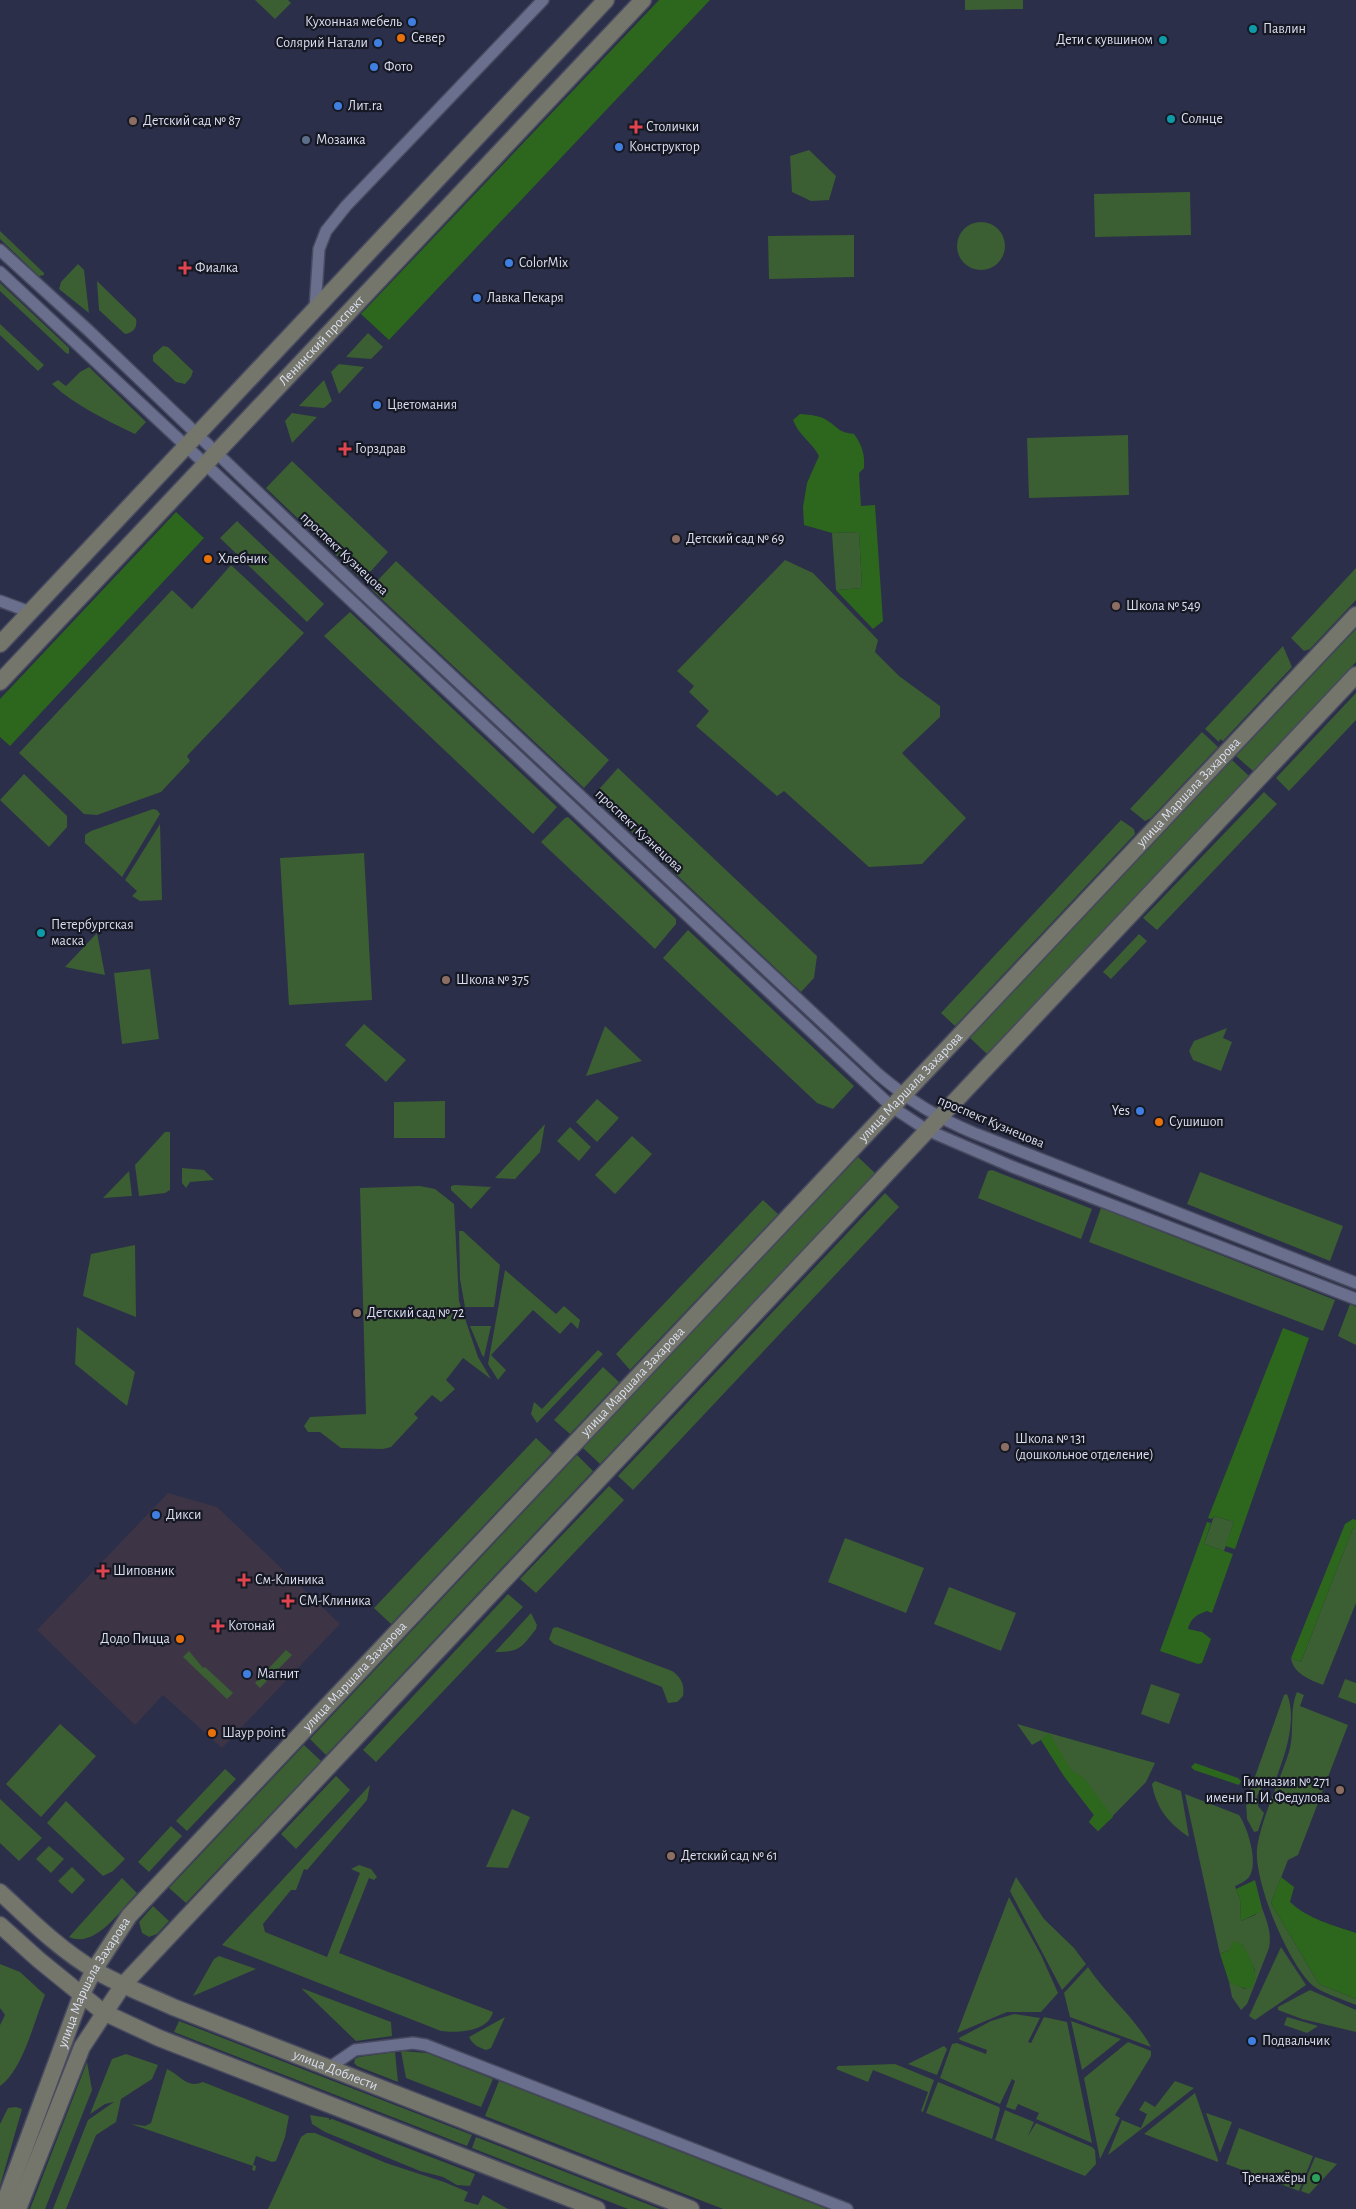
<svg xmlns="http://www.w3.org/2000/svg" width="1356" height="2209" font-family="'Alegreya Sans',sans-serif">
  <rect width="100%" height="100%" fill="#2b2f49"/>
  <polygon fill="#3d3545" points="168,1493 217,1507 340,1624 222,1748 163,1695 135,1725 37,1630"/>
  <g fill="#3c5e33">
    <polygon points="255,0 288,0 291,3 275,19"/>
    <polygon points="965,0 1023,0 1023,9 965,10"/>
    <polygon points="809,150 836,176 829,200 811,201 792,192 790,156"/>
    <polygon points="1190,192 1191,235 1095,237 1094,194"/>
    <circle cx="981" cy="246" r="24"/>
    <polygon points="0,231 44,273 44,275 39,276 0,239"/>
    <polygon points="854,235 854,277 769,279 768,236"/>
    <polygon points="78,264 84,270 89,313 59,289 61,282"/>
    <path d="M97,281l39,38c2,8 -3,14 -11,15l-26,-24z"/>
    <polygon points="0,283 69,348 69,354 66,353 0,291"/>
    <polygon points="0,324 44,365 38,371 0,335"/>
    <polygon points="368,333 383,347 371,359 346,357"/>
    <polygon points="163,346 168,347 193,371 191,377 185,384 176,382 153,361 153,355"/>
    <polygon points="339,364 364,367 339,394 331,372"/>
    <path d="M89,367l57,55 -11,12c-29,-14 -59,-28 -83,-50l6,-4 8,6 14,-14z"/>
    <polygon points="324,380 332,401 324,408 299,406"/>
    <polygon points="292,413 317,417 292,443 285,421"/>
    <polygon points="1128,435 1129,495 1029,498 1027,438"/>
    <polygon points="292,461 388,552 371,571 360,578 266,488"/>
    <polygon points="237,521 324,604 307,622 220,538"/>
    <polygon points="859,532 862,588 836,590 832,533"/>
    <polygon points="785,560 813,573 878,640 875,652 899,676 940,706 940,717 902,753 966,818 922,864 869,867 784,791 777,796 696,726 709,711 689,692 694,686 677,671"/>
    <polygon points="396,561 609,760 584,788 372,590 379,579"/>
    <polygon points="231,565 304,633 187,756 190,761 161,792 97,815 84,814 19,753 172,590 192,609"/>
    <polygon points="1356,568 1356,600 1310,649 1304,651 1291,638"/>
    <polygon points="350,612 557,807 533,834 324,636"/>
    <polygon points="1356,629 1356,662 1253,771 1236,756"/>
    <polygon points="1283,646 1292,667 1223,741 1220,739 1219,742 1205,729"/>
    <polygon points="1356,693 1356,720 1289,791 1276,778"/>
    <polygon points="1202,732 1218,747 1151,818 1145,821 1130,809"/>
    <polygon points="1232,760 1249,776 987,1054 970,1038"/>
    <polygon points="618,768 817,956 814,978 801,992 593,796"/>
    <polygon points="24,774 67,816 67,827 49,847 0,800"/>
    <polygon points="1264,792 1277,804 1157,930 1143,918"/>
    <polygon points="153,809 157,810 160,814 122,877 85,843 85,835 91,831"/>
    <polygon points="568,817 676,919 676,924 655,949 541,842 565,818"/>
    <polygon points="1121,820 1134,829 1135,834 955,1026 941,1013"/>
    <polygon points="160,824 162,900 140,901 132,896 137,891 125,880"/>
    <polygon points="364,853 372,1000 289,1005 280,858"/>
    <polygon points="688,930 854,1086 833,1109 817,1103 663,958"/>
    <polygon points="97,933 105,975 65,967"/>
    <polygon points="1139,934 1147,941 1111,979 1103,972"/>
    <polygon points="150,969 159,1039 122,1044 114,973"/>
    <polygon points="364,1024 406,1060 386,1082 345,1045"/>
    <polygon points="605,1026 642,1061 586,1076"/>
    <polygon points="1227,1028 1223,1038 1232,1042 1221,1071 1193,1060 1189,1051 1194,1041"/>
    <polygon points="597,1099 619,1118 597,1142 576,1122"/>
    <polygon points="445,1101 445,1138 394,1138 394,1102"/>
    <polygon points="545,1124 540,1152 515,1179 495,1178"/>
    <polygon points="570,1127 591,1147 579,1161 557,1141"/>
    <polygon points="165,1132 170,1132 170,1190 165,1193 139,1196 135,1165"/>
    <polygon points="632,1136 652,1154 615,1194 595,1175"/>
    <polygon points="858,1157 875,1173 600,1464 583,1448"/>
    <polygon points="182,1168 204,1170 214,1180 190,1182 186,1188 182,1183"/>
    <polygon points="992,1170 1092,1209 1081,1239 978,1198 988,1171"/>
    <polygon points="129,1171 132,1196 103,1198"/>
    <polygon points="1200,1172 1343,1226 1330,1261 1187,1204"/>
    <polygon points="455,1185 491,1187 471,1209 451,1190 451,1186"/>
    <polygon points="420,1186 435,1189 454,1204 459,1301 478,1357 491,1379 463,1358 446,1380 455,1389 441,1402 432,1395 414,1414 418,1418 391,1447 383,1449 341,1448 320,1432 308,1432 304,1426 310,1417 366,1414 360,1188"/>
    <polygon points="885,1193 899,1207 633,1490 618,1476"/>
    <polygon points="763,1200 778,1214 630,1370 616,1354"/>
    <polygon points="1101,1208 1335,1300 1323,1331 1089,1242"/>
    <polygon points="459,1231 463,1231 500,1265 494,1307 465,1307 460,1279"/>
    <polygon points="135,1245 136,1317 83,1296 91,1254"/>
    <polygon points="505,1270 556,1314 564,1306 580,1320 578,1329 571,1322 560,1334 533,1310 491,1355 506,1370 498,1380 488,1364"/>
    <polygon points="1350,1304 1356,1307 1356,1345 1338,1336"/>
    <polygon points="470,1326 491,1326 484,1357 482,1355"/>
    <polygon points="77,1327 135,1372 127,1406 75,1364"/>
    <polygon points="598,1350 603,1354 537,1423 531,1414 534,1402 542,1409"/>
    <polygon points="603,1367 619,1382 570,1434 554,1420"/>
    <polygon points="536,1438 552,1453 391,1624 374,1608"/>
    <polygon points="577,1455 593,1471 326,1755 310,1739"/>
    <polygon points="609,1486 624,1500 536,1593 520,1579"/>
    <polygon points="1214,1516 1234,1522 1224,1551 1204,1544"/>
    <path d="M1353,1528l3,1v74l-33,82c-12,-5 -30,-11 -32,-27l10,4z"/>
    <polygon points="845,1538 924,1568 906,1613 828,1582"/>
    <polygon points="949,1587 1016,1613 1001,1651 934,1624"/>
    <polygon points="508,1594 523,1607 376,1762 363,1750"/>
    <path d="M531,1613l6,12 -1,4c-15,19 -16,23 -41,23z"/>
    <path d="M557,1627l115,44c9,6 13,14 11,25l-6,6 -9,1 -6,-16 -108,-43 -5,-5 4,-11z"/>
    <polygon points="286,1650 292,1655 260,1688 255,1683"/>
    <polygon points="189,1651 203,1668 205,1667 233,1693 227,1699 183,1657"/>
    <polygon points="1345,1679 1356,1683 1356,1704 1338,1697"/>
    <polygon points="1151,1684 1180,1694 1169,1724 1141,1714"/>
    <path d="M1297,1692l7,3 -4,11 48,19 -50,130 -10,5 -17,43 48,81 37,15v6c-11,-5 -37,-13 -45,-21 -24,-24 -57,-102 -54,-135 3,-27 23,-69 32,-97 6,-20 0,-42 8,-60z"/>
    <path d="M1287,1694c11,27 -3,64 -13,90l-11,3 -6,9 1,10 6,7 -6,18 -4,1 -7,-13 -1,-17 38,-107z"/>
    <polygon points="60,1724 96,1756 41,1817 6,1784"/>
    <polygon points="1017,1724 1155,1763 1146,1782 1098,1831 1089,1822 1094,1815 1064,1776 1041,1740 1032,1745"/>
    <polygon points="304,1745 321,1761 186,1903 169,1888"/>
    <polygon points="225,1769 236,1779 187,1831 176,1821"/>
    <polygon points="336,1776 350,1790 296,1849 281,1834"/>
    <path d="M1155,1781l26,10 8,46c-20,-13 -33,-29 -37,-53z"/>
    <path d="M370,1785l-3,15 -60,70 -3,-1 -8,21h-5l-28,34 2,8 62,25 33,-84 -9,-4 8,-4 12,4 6,8 -3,3 -5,-2 -30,75 154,59c-5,20 -35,21 -52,19l-219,-86z"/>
    <path d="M1185,1794l54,21c9,13 20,49 10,62 -3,4 -9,7 -14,9l5,13 1,22 14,-6 7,-7c5,14 10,25 7,40l-22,56 -6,6 -9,-13 -3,-15 16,7 10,-19 -13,-26 -22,10z"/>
    <polygon points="0,1799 42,1838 19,1861 0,1843"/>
    <polygon points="66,1801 125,1859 113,1871 103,1876 47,1823"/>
    <polygon points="512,1809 530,1817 508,1868 486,1867"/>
    <polygon points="171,1826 182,1836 149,1872 138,1862"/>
    <polygon points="49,1846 64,1859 51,1873 36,1859"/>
    <polygon points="72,1867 85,1880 72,1894 58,1881"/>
    <polygon points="1016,1877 1044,1919 1074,1948 1086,1964 1062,1990 1010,1891"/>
    <path d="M122,1878l15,15c-17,17 -41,56 -68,44z"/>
    <polygon points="1009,1897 1041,1955 1058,1993 1041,2012 1007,2012 957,2033"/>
    <polygon points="153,1906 169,1921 157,1934 149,1937 142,1933 139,1922"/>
    <polygon points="1281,1947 1306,1985 1255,2020 1249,2016"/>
    <polygon points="219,1956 256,1969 193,1996 214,1959"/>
    <path d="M0,1964l20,8 25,23c-11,26 -22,75 -45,91v-61l5,-10 -5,-7z"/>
    <path d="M1088,1967c19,29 47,50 63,80l-81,-30 -6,-24z"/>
    <polygon points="301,1988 391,2022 392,2036 356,2041"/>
    <polygon points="1310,1990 1356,2010 1356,2032 1302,2019 1278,2010 1278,2007"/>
    <polygon points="1014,2014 1040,2018 1028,2042 1031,2043 1044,2017 1067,2022 1092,2143 1036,2119 1039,2113 1018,2104 1015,2110 1006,2107 1015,2081 1012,2079 1000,2104 940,2078 952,2044 957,2043 986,2054 987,2050 960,2040 959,2038 991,2021"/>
    <path d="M505,2017l-14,31 -5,2c-8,-3 -13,-5 -17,-13z"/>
    <polygon points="1287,2017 1318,2026 1307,2033 1284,2025"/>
    <polygon points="179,2021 472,2135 467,2146 174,2032"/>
    <polygon points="1071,2021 1121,2039 1082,2070"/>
    <polygon points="1128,2042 1151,2051 1151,2056 1115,2115 1120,2118 1100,2159 1084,2078"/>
    <polygon points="944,2046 947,2049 937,2075 908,2064"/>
    <polygon points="401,2051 427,2053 493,2079 481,2107 406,2078"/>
    <polygon points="395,2052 398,2082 357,2066 354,2063 355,2059 359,2057"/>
    <polygon points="126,2054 158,2065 152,2079 121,2099 116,2122 96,2135 66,2209 53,2209 88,2120 114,2102 105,2104 90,2114 112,2059"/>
    <polygon points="87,2062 92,2090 45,2209 30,2209"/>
    <polygon points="895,2064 934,2080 923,2112 921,2111 928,2092 873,2070 868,2082 836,2069 838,2066"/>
    <path d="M167,2069c13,6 20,20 36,13l86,34 -4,21 -9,24 -4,1 -16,-6 -3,9 3,1 -1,5 -3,-1 1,-4 -122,-42 14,2 6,-3z"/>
    <polygon points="499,2081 827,2209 723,2209 485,2116"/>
    <polygon points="1175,2081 1194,2088 1108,2155 1122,2120 1141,2128 1147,2114 1139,2110 1145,2101 1155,2107"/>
    <polygon points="938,2082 999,2107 1000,2109 992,2139 926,2113"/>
    <polygon points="1195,2093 1218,2160 1218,2162 1144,2134"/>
    <polygon points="16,2107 22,2109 0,2186 0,2124 8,2108"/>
    <polygon points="1005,2110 1034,2122 1028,2136 1036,2123 1092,2147 1095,2150 1096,2164 1085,2176 995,2140"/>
    <polygon points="1206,2113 1232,2122 1220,2153"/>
    <polygon points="310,2115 329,2118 329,2120 332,2119 475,2174 470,2186 457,2185 443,2177 420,2171 325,2132 312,2124"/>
    <polygon points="1239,2128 1313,2156 1299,2191 1226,2164"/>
    <polygon points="307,2133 315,2133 386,2163 444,2182 468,2192 464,2201 478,2205 483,2195 508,2209 268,2209 301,2137"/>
    <polygon points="476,2137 660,2209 628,2209 472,2148"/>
    <polygon points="1315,2157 1337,2164 1309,2194 1301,2191"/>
  </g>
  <g fill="#2d661d">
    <polygon points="659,0 710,0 389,340 361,314"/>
    <path d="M800,414c10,1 20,1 28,7 12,8 10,11 26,13 8,11 11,20 10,34l-5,5 2,33 14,-1 8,116 -10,8 -37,-39 26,-2 -3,-56 -27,1 -28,-8 -1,-18 4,-24 12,-27c-7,-14 -20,-20 -26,-36z"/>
    <polygon points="176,512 204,538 10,746 0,737 0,699"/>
    <polygon points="1283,1328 1309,1338 1235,1549 1225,1546 1234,1522 1214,1516 1212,1519 1208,1518"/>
    <polygon points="1353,1519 1356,1520 1356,1529 1353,1528 1301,1662 1291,1658 1345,1524"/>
    <path d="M1207,1522l4,1 -7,21 29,10 -21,59 -5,-2c-11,4 -16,7 -19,18l14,3 9,7 -9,24 -4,1 -38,-13z"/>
    <polygon points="1049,1733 1072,1771 1084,1778 1113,1817 1098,1831 1089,1822 1094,1815 1064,1776 1041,1740"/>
    <polygon points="1195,1763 1238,1778 1241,1781 1239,1785 1194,1770 1191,1767"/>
    <path d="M1281,1877l13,10 -4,15c18,17 43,23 66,31v66l-37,-15 -48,-81z"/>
    <polygon points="1255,1880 1262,1908 1260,1912 1241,1921 1240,1899 1236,1889"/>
    <path d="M1234,1941l8,3c7,13 21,32 8,45l-11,-2 -10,-5 -9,-28 9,-4z"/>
  </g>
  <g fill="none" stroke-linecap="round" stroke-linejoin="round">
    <g stroke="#484a60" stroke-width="14">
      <g id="street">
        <path d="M0,250l88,80 271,259 519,485c32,27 58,43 96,59l382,150"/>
        <polyline points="0,272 892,1107 927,1130 1013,1167 1356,1299"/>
        <polyline points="315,309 319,249 326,231 346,206 543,0"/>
        <polyline points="0,601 30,612"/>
        <polyline points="330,2067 355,2050 413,2043 426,2045 847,2209"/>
      </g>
    </g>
    <g stroke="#484a60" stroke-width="19">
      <g id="secondary">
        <polyline points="0,644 606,0"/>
        <path id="s1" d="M0,682l643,-682"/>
        <path id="s2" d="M0,1892c30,28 60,58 96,79 24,14 51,24 77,36l518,202"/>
        <polyline points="0,1925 39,1960 103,2012 159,2038 597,2209"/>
        <path id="s3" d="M2,2209l79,-213 13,-26 35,-54 1227,-1301"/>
        <polyline points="18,2209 82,2047 123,1985 1356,675"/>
      </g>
    </g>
    <use href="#street" stroke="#6a6f8d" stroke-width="11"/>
    <use href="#secondary" stroke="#74756b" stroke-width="16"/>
  </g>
  <g fill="#3f7fe0" stroke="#161824" stroke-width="2">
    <circle cx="412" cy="22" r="5"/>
    <circle cx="378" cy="43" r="5"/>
    <circle cx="374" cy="67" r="5"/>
    <circle cx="338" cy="106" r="5"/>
    <circle cx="619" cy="147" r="5"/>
    <circle cx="509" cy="263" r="5"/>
    <circle cx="477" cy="298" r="5"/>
    <circle cx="377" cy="405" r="5"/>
    <circle cx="1140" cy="1111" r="5"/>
    <circle cx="156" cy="1515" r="5"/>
    <circle cx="247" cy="1674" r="5"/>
    <circle cx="1252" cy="2041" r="5"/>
  </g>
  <g fill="#0f9aa8" stroke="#161824" stroke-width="2">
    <circle cx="1253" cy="29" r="5"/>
    <circle cx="1163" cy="40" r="5"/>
    <circle cx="1171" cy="119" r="5"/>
    <circle cx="41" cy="933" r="5"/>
  </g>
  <g fill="#e8710a" stroke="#161824" stroke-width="2">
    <circle cx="401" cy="38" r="5"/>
    <circle cx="208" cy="559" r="5"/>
    <circle cx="1159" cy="1122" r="5"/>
    <circle cx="180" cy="1639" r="5"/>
    <circle cx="212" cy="1733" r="5"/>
  </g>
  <g fill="#8d6e63" stroke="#161824" stroke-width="2">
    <circle cx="133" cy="121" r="5"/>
    <circle cx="676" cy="539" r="5"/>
    <circle cx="1116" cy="606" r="5"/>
    <circle cx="446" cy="980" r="5"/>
    <circle cx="357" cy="1313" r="5"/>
    <circle cx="1005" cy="1447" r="5"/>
    <circle cx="1340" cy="1790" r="5"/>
    <circle cx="671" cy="1856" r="5"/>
  </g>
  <g fill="#e0444e" stroke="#161824" stroke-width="2">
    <path d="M633.5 119.5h5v5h5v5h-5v5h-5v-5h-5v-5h5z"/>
    <path d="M182.5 260.5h5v5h5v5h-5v5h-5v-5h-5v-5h5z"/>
    <path d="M342.5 441.5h5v5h5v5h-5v5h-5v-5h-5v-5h5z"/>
    <path d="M100.5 1563.5h5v5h5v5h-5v5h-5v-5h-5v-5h5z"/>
    <path d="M241.5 1572.5h5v5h5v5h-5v5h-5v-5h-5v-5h5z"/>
    <path d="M285.5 1593.5h5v5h5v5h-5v5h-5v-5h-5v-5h5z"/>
    <path d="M215.5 1618.5h5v5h5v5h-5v5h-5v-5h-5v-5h5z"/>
  </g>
  <circle fill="#5c6f8a" stroke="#161824" stroke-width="2" cx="306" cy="140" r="5"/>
  <circle fill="#2e9e5b" stroke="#161824" stroke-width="2" cx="1316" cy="2178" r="5"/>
  <g text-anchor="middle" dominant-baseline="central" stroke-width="4.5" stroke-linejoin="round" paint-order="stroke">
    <g font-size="14" fill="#dbdff0" stroke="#161824" text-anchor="start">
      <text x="402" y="22" text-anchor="end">Кухонная мебель</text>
      <text x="1263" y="29">Павлин</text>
      <text x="411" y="38">Север</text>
      <text x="1153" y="40" text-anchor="end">Дети с кувшином</text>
      <text x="368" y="43" text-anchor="end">Солярий Натали</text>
      <text x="384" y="67">Фото</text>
      <text x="348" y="106">Лит.ra</text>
      <text x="1181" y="119">Солнце</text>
      <text x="143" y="121">Детский сад № 87</text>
      <text x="646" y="127">Столички</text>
      <text x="316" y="140">Мозаика</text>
      <text x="629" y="147">Конструктор</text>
      <text x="519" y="263">ColorMix</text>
      <text x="195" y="268">Фиалка</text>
      <text x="487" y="298">Лавка Пекаря</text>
      <text x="387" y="405">Цветомания</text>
      <text x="355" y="449">Горздрав</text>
      <text x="686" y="539">Детский сад № 69</text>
      <text x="218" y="559">Хлебник</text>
      <text x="1126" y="606">Школа № 549</text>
      <text x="51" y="925">Петербургская<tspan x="51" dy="16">маска</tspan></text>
      <text x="456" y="980">Школа № 375</text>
      <text x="1130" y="1111" text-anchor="end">Yes</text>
      <text x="1169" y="1122">Сушишоп</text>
      <text x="367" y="1313">Детский сад № 72</text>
      <text x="1015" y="1439">Школа № 131<tspan x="1015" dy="16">(дошкольное отделение)</tspan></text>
      <text x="166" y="1515">Дикси</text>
      <text x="113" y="1571">Шиповник</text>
      <text x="255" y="1580">См-Клиника</text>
      <text x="299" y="1601">СМ-Клиника</text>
      <text x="228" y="1626">Котонай</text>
      <text x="170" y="1639" text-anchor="end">Додо Пицца</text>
      <text x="257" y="1674">Магнит</text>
      <text x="222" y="1733">Шаур point</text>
      <text x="1330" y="1782" text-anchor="end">Гимназия № 271<tspan x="1330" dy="16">имени П. И. Федулова</tspan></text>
      <text x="681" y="1856">Детский сад № 61</text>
      <text x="1262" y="2041">Подвальчик</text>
      <text x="1306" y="2178" text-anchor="end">Тренажёры</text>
    </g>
    <g font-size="14" fill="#dbdff0" stroke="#161824">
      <text stroke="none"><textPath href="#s1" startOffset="469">Ленинский проспект</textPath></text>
      <text transform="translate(344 554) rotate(43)">проспект Кузнецова</text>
      <text stroke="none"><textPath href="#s3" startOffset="1865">улица Маршала Захарова</textPath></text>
      <text transform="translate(639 831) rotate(43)">проспект Кузнецова</text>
      <text stroke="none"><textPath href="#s3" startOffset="1460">улица Маршала Захарова</textPath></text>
      <text transform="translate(991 1122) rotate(23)">проспект Кузнецова</text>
      <text stroke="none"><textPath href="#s3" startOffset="1055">улица Маршала Захарова</textPath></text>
      <text stroke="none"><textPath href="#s3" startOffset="650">улица Маршала Захарова</textPath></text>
      <text stroke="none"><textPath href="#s3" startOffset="245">улица Маршала Захарова</textPath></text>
      <text stroke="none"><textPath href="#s2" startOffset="384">улица Доблести</textPath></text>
    </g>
  </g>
</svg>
